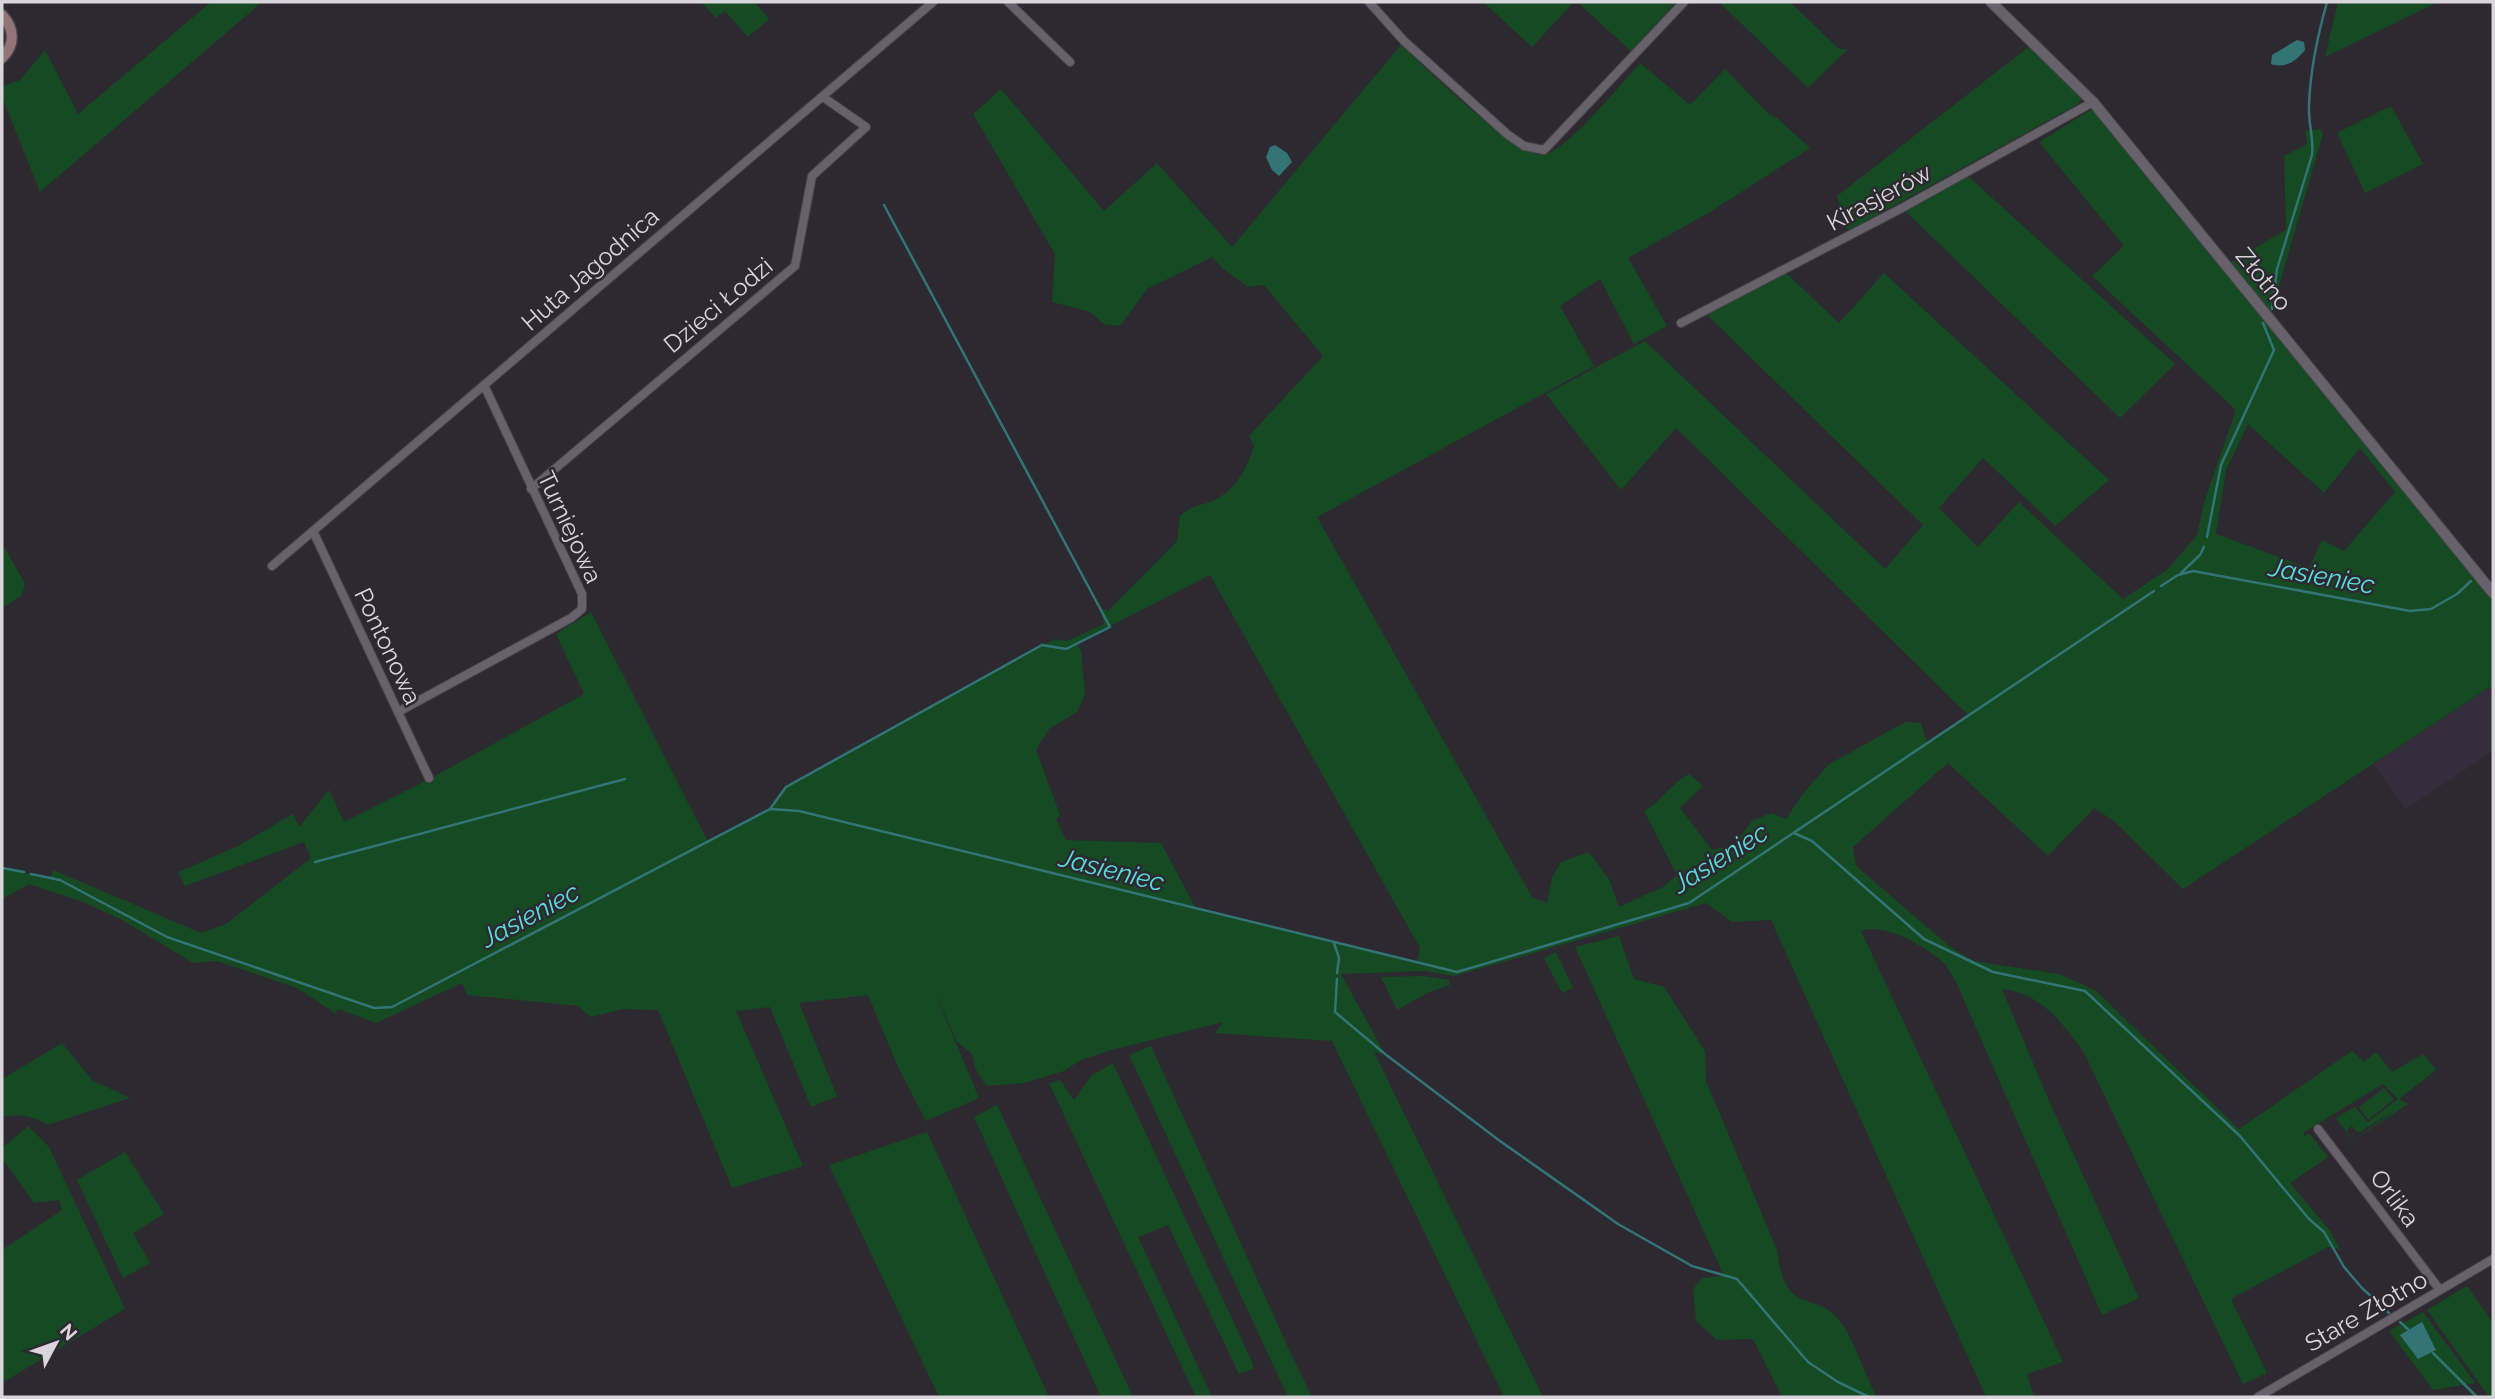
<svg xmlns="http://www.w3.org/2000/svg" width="2495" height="1399" font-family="Raleway,sans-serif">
  <rect width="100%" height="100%" fill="#2d2931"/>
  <polygon fill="#352d3c" points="2493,685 2493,751 2406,809 2374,764"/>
  <g fill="#154a23" fill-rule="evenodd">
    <polygon points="211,2 262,2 40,192 2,97 2,86 20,80 45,50 78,114"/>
    <polygon points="701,2 754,2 769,19 748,37 725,11 716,18"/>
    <polygon points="1483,2 1574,2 1532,47"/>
    <polygon points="1577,2 1676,2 1631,51"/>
    <polygon points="1719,2 1790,2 1839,49 1848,49 1808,88"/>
    <polygon points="2338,2 2438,2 2325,57"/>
    <path d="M1401,45c22,20 123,121 147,109 29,-15 69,-66 92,-91l50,42 35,-36 45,46 7,3 33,30 -100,64 -82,46 39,68 -33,18 -34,-65 -40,27 34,60 -277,151 215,380 15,6 5,-25 9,-16 28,-10 20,27 10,28 44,-20 14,-12 -33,-64c18,-10 26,-27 45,-37l14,12 -23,22 32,42 22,-5 18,-24 19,-8 15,6 16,-24 26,-30 77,-43 16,1 6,20 41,-28 -292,-287 -55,62 -75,-96 99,-53 240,228 38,-44 -220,-214 80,-41 56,53 45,-50 225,207 -54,46 -72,-68 -44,50 39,39 41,-45 104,97 45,-30 29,-34 8,-36 31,-89 -144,-134 32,-30 -85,-104 53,-33 401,492v84l-310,204 -69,-68 -20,-13 -46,48 -100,-93 -95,84 3,19 93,80 25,15 85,13 36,16 144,139 113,-78 12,11 12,-10 16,20 31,-18 13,16 -37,29 9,5 -68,45 57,-40 -39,24 -6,-7 -5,4 3,7 -14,-19 19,-11 13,15 30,-23 -15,-15 -80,49 2,3 4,-3 19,24 -38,26 41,49 9,17 -12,-2 -97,52 36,74 -24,11 -160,-333c-21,-28 -42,-58 -81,-62l44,105 93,204 -37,17 -146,-333c-4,-6 -7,-14 -12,-19 -18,-16 -60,-41 -83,-32l202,431 -36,12 7,23h-48l-215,-477 -39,2 -26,-19 -252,73 -30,-5 -83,3 44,80 -11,-2 169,345h-39l-172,-356 -117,-8 8,-11 -115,29 -27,9 -17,11 -40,12 -38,3 -11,-18 -3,-14 -15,-12 -24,-54 46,110 -53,23 -28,-54 -30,-72 -69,8 38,93 -26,11 -41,-100 -34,4 67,155 -71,22 -74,-178 -35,-1 -32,8 -13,-11 -111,-11 -5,-12 -86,40 -38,-14 -2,5 -39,-26 -80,-27 -24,2 -71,-43 -39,-18 -54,-18 -27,15v-31l48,10 3,-8 148,63 25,-9 85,-66 -7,-16 -119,44 -7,-14 60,-26 55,-32 6,13 30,-37 15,32 91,-46 149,-82 -28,-60 35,-22 117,230 62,-33 16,-22 269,-148 12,2 37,-17 -4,-16 8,3 69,-70 3,-25c10,-9 17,-10 30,-14 25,-10 37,-33 44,-56l-5,-10 74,-80 -59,-71 -16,2 -26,-19 -10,-11 -65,32 -27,37 -16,-2 -14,-12 -38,-10 3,-48 -82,-140 28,-25 103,122 53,-48 75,84zM2248,424l76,69 36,-45 35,44 -51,59 -22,-11 -13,28 -93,-34 10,-64zM1210,575l210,373 -3,14 -221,-53 -35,-66 -95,-3 -10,-21 4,-4 -24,-65 13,-21 28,-17 8,-18 -4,-43 -4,-8z"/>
    <polygon points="2031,45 2082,97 2078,104 1848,231 1837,196"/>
    <polygon points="2391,106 2423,164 2365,193 2337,133"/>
    <polygon points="2320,129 2323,134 2271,314 2229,263 2286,230 2284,156 2307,144 2305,131"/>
    <polygon points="1968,176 2175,364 2120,418 1902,208"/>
    <polygon points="5,548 25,584 21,596 2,608 2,549"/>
    <path d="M1619,936l15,43 30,8 41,64 1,30 71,169c7,69 40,39 64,72 14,21 24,53 36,75h-95l-29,-58 -36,1 -21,-19 -3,-32 9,-11 22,-2 -149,-329z"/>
    <polygon points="1556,952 1573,988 1562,993 1544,958"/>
    <polygon points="1424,976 1449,980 1450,985 1429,992 1397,1010 1381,977"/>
    <path d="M62,1043l30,37 38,18 -83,27c-15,-10 -28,-11 -45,-8v-38z"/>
    <polygon points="1151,1046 1292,1356 1312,1397 1288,1397 1129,1055"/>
    <polygon points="1113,1063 1253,1364 1253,1369 1239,1374 1168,1225 1138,1237 1212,1397 1196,1397 1049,1083 1060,1080 1074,1100 1091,1076"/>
    <polygon points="2384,1088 2394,1100 2368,1120 2359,1107"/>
    <polygon points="997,1105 1133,1397 1101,1397 974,1117"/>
    <polygon points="28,1126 49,1147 125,1309 2,1383 2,1250 62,1210 59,1200 34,1203 2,1158 2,1148"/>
    <polygon points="927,1132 1049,1397 939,1397 829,1165"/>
    <polygon points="125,1152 164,1214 133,1233 150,1263 123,1278 77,1180"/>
    <polygon points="2467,1286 2493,1323 2493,1397 2489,1397 2427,1310"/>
    <polygon points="2423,1312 2475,1383 2433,1390 2389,1331"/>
  </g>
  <g fill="#337576">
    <path d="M2297,40l7,2 1,8c-8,10 -19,19 -34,14l1,-9z"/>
    <polygon points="1275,145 1287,153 1292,162 1279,176 1272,170 1266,157 1270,147"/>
    <polygon points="2422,1322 2436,1350 2418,1359 2400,1335"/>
  </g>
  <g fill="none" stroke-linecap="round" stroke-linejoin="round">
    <g stroke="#337576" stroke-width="2.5">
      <path d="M2272,309l5,-40 35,-114c2,-17 -4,-32 -3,-49 1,-34 9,-72 18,-104"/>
      <polyline points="2207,537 2221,465 2274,350 2263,323"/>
      <polyline points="2181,573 2200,555 2204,547"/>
      <polyline points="2161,586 2178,575 2193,571 2410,611 2431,609 2457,594 2471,581"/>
      <polyline points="770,809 786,787 1042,645 1066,649 1110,627 884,205"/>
      <polyline points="1794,833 1812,841 1924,939 1993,972 2085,991 2240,1136 2309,1219 2324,1232 2344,1267 2362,1288 2389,1313"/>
      <polyline points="315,862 625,779"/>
      <polyline points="2,868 24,872"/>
      <polyline points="31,874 60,880 167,937 374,1008 392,1007 770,809 799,811 1457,972 1689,903 2154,591"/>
      <polyline points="1334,943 1339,958 1337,973"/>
      <polyline points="1337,979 1335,1012 1385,1054 1500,1141 1618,1224 1692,1266 1737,1279 1808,1362 1838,1382 1869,1397"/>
      <polyline points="2400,1322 2411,1332"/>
      <polyline points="2433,1353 2477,1397"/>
    </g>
    <g stroke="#48444b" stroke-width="10">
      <g id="minor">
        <polyline points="1008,2 1070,62"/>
        <polyline points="1369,2 1404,41 1507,134 1524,146 1544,150 1684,2"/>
        <polyline points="1681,323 1902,208 2093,102"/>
        <polyline points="531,489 795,266 812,176 866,127 823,97"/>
        <polyline points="313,531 429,778"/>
        <polyline points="272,566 933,2"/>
        <polyline points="398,712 571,618 582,609 582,594 484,385"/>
        <polyline points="2318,1129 2440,1290"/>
        <polyline points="2258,1397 2493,1259"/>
      </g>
    </g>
    <g stroke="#48444b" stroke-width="12">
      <polyline id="tertiary" points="1991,2 2093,102 2493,593"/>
    </g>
    <g stroke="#48444b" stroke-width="13">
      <path id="secondary" d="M2,15c13,14 13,30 0,43"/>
    </g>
    <use href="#minor" stroke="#66616b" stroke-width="8"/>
    <use href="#tertiary" stroke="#66616b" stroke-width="10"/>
    <use href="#secondary" stroke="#937477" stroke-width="10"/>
  </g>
  <g text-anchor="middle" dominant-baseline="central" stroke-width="5" stroke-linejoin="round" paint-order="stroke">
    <g font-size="24" fill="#d8d5db" stroke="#2d2931">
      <text transform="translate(1879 197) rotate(-28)">Kirasjerów</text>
      <text transform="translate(590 269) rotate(-41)">Huta Jagodnica</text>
      <text transform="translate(2264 279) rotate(51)">Złotno</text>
      <text transform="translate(718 305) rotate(-40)">Dzieci Łodzi</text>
      <text transform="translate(570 527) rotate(65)">Turniejowa</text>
      <text transform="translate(388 646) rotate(65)">Pontonowa</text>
      <text transform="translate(2395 1198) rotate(53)">Orlika</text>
      <text transform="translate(2366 1311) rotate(-30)">Stare Złotno</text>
    </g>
    <g font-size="26" font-style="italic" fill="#5addde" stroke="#2d2931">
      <text transform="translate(2322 576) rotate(10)">Jasieniec</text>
      <text transform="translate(1720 858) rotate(-32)">Jasieniec</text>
      <text transform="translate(1112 870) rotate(14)">Jasieniec</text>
      <text transform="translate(530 915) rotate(-28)">Jasieniec</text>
    </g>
  </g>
  <rect width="2495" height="1399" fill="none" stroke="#d8d5db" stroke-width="7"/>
  <g transform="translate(56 1343) rotate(49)" stroke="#2d2931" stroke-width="5" paint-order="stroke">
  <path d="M0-5L12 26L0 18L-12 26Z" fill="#d8d5db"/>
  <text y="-10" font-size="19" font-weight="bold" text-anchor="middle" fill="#d8d5db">N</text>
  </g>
</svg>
